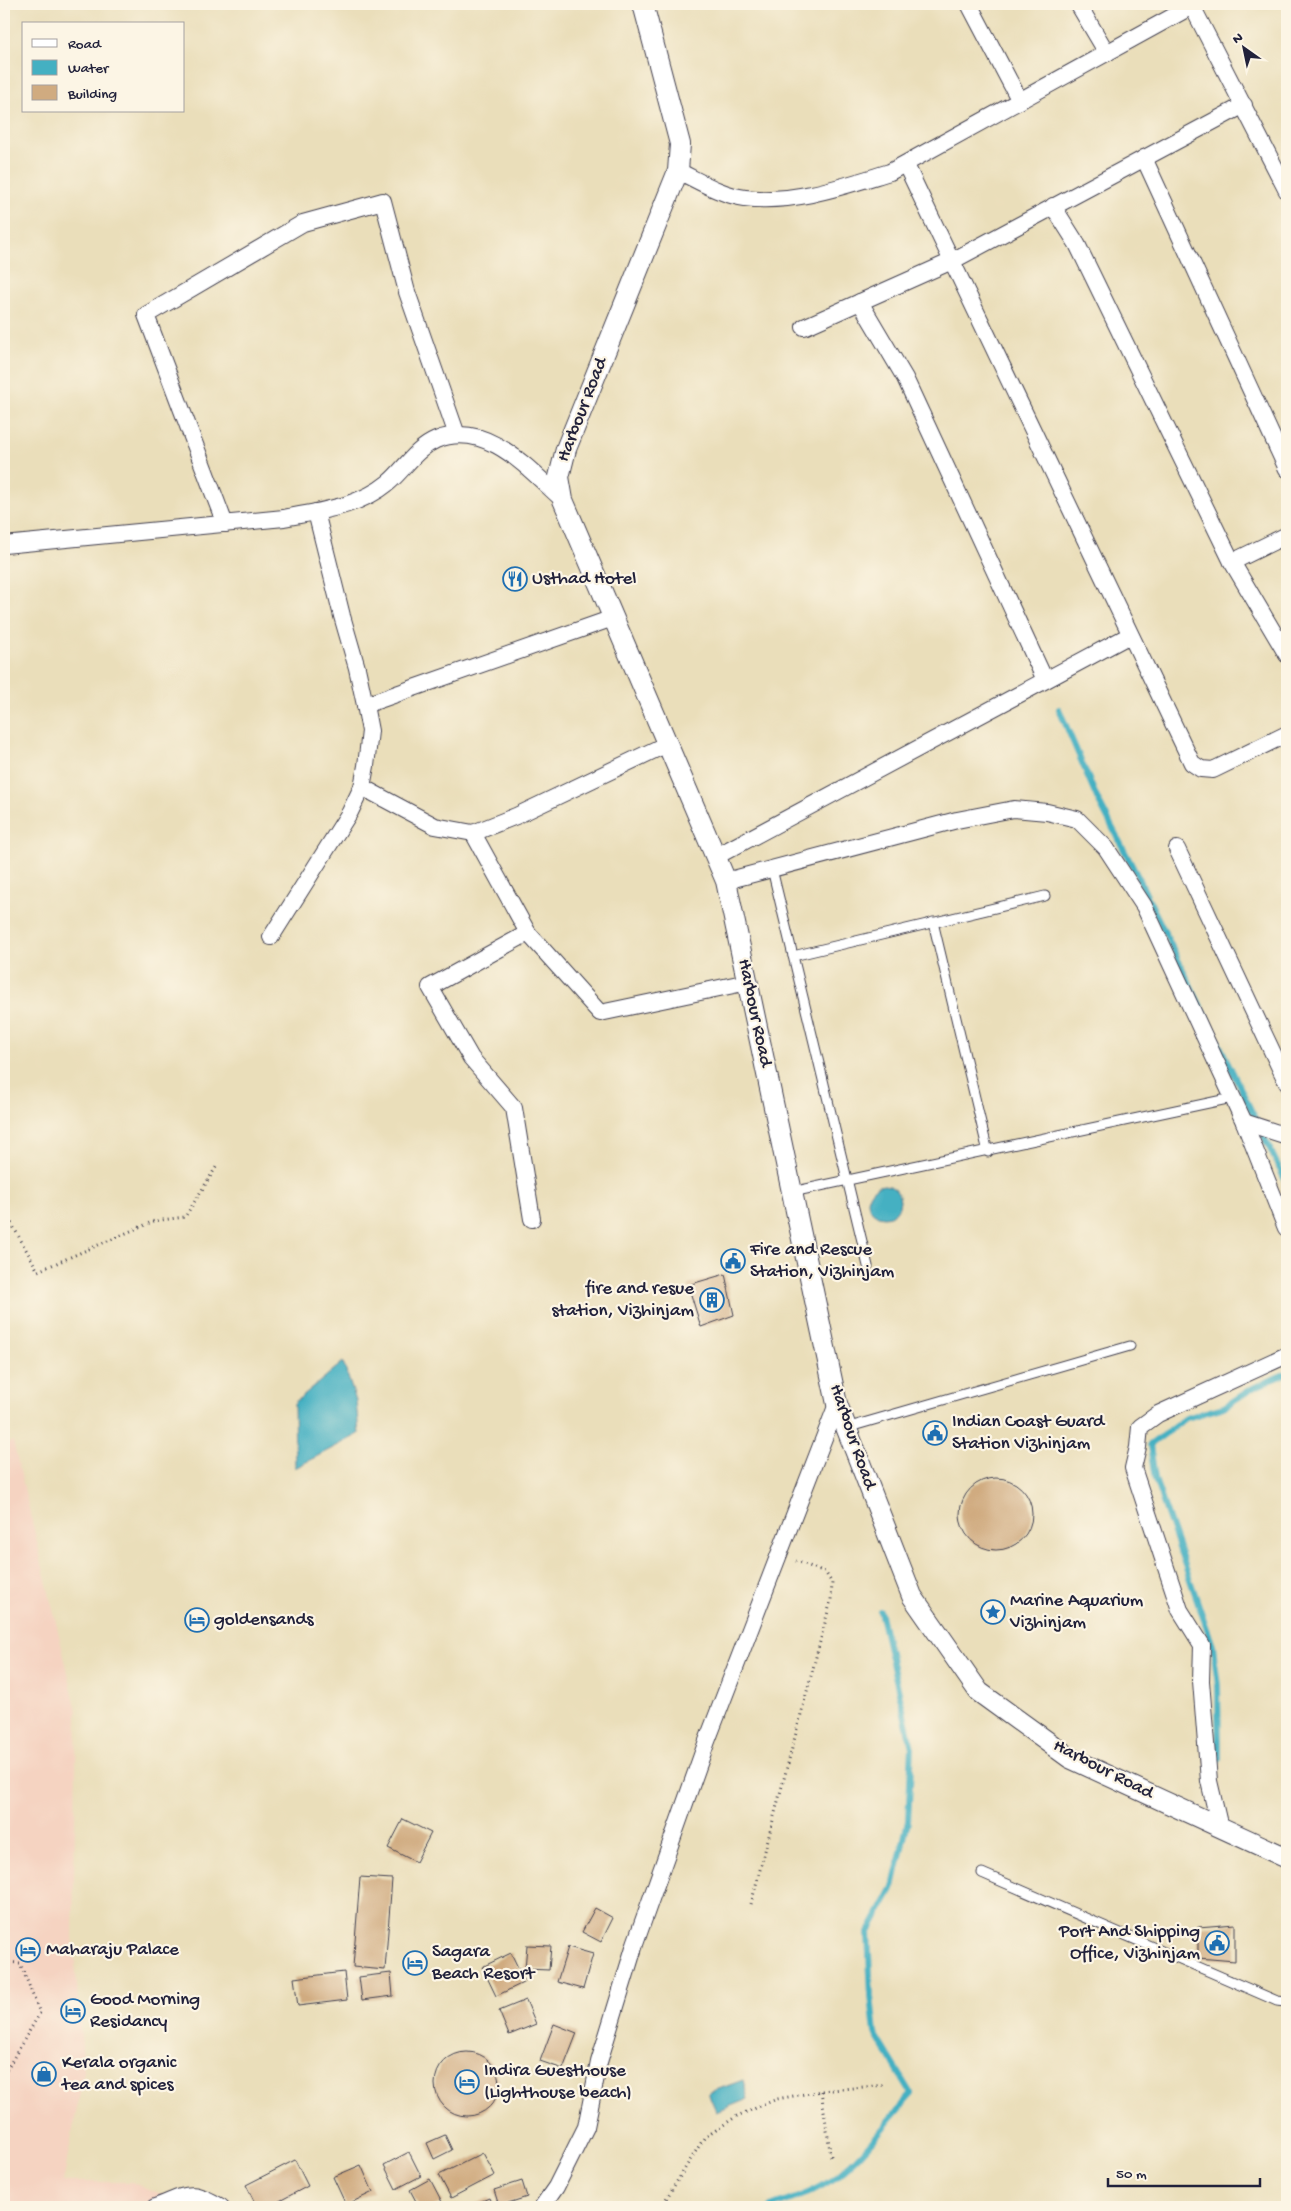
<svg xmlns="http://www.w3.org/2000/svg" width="1291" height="2211" font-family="'Gochi Hand',sans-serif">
  <rect width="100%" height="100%" fill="#fcf5e5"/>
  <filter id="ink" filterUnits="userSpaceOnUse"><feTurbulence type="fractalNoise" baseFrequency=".02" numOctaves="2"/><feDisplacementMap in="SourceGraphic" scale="10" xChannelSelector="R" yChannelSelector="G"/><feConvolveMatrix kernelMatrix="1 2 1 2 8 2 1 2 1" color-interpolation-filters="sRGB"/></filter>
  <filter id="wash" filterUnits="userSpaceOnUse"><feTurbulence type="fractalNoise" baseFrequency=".0096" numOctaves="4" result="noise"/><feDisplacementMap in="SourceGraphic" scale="20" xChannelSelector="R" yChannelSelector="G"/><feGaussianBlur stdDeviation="1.12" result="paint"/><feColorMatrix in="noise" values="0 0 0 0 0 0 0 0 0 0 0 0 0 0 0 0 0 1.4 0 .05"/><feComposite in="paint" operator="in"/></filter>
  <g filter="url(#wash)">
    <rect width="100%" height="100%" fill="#eadeba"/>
    <polygon fill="#f5d3c1" points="13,1441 77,1711 73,1937 84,2071 63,2182 132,2182 193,2207 4,2207 4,1445"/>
    <g fill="#44b0c2" stroke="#33697e">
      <circle cx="884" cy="1201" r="16"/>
      <polygon points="343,1362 356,1401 359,1434 295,1468 294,1403"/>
      <polygon points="743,2080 748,2099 716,2112 708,2093"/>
    </g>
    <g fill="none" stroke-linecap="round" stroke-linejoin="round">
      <g stroke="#44b0c2" stroke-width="6">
        <polyline points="1059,709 1097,798 1138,877 1287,1184"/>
        <polyline points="1219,1759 1218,1686 1213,1646 1155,1479 1150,1445 1186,1418 1224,1407 1253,1388 1287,1373"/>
        <path d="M771,2207c21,-8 45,-15 63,-29 31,-23 52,-56 78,-84l-37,-61 -4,-37 -3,-63 25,-46 15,-66 4,-73 -32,-137"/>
      </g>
    </g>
    <g id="blocks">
      <g fill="#d0ab80">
        <polygon points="725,1274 734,1315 701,1327 688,1285"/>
        <circle cx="996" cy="1514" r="36"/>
        <polygon points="403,1819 431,1833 416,1862 388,1848"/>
        <polygon points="360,1877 392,1879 385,1970 353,1967"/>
        <polygon points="595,1908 613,1918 601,1942 582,1932"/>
        <polygon points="1235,1924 1235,1961 1198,1958 1198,1927"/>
        <polygon points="527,1945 551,1946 549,1970 525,1969"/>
        <polygon points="568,1947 593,1954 583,1989 557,1982"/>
        <polygon points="511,1953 525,1982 496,1996 482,1967"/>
        <polygon points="344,1972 347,2000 298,2006 294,1978"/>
        <polygon points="391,1973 393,1996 362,2000 359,1977"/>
        <polygon points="526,2000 536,2024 509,2035 499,2011"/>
        <polygon points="554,2024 577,2033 563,2069 540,2061"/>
        <circle cx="467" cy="2084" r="32"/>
        <polygon points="445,2135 452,2150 434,2159 427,2143"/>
        <polygon points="409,2152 421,2176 396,2189 384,2165"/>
        <polygon points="483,2153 495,2175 451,2198 439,2175"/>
        <polygon points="295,2160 308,2186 268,2207 257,2207 246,2185"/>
        <polygon points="361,2165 373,2192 346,2205 333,2177"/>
        <polygon points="430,2179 442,2202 433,2207 419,2207 410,2190"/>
        <polygon points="522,2181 527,2197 499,2206 494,2190"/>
        <polygon points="489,2198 493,2207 468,2207"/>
      </g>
    </g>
  </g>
  <g filter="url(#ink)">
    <use href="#blocks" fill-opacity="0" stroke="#403e4e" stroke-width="1"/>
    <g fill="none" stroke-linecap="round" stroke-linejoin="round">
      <g stroke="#403e4e" stroke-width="11">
        <g id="service">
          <polyline points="772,869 868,1266"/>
          <polyline points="933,922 988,1152"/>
          <polyline points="793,956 1045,896"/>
          <polyline points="792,1192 1232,1098"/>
          <polyline points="846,1428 1130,1346"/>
          <polyline points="982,1873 1277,2001 1287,2002"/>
        </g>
      </g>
      <g stroke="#403e4e" stroke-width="18">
        <g id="minor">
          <polyline points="969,4 1020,101"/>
          <polyline points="1078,4 1107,53"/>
          <polyline points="1191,4 1287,191"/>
          <polyline points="1144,158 1287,469"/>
          <polyline points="906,165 1192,763 1201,769 1213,770 1287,734"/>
          <path d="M678,171c21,10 43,24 67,27 49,6 99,-12 145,-26l302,-166"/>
          <polyline points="1053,206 1077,244 1232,562 1287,655"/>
          <polyline points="860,302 905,378 1045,680"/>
          <polyline points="804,327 952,261 1244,105"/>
          <polyline points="225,524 146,315 303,223 383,201 407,292 457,435"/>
          <path d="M4,545l280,-27c35,-7 75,-11 104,-35 16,-13 27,-34 48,-43 51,-21 93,30 127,60"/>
          <polyline points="1232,562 1287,535"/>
          <polyline points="365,705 613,618"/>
          <polyline points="362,787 435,826 473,833 516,816 667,744"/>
          <polyline points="473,833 528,933 600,1013 748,982"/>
          <polyline points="1177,849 1287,1083"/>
          <polyline points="715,857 1130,635"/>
          <polyline points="726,881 957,820 1014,809 1047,812 1077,819 1106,848 1144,906 1244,1122 1286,1228"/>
          <polyline points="528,933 430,987 471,1058 514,1108 532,1219"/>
          <polyline points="271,937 350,812 362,787 366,766 370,731 365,705 357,668 342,616 316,512"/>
          <polyline points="1244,1122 1287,1136"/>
          <polyline points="1220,1828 1209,1781 1201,1681 1202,1645 1180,1610 1133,1468 1138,1447 1140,1427 1158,1414 1287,1355"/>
          <path d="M155,2207c33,-12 34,-19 66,0"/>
          <polyline points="542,2207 556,2187 586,2127 599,2062 635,1944 707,1741 837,1404"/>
        </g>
      </g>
      <g stroke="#403e4e" stroke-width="22">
        <polyline id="tertiary" points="643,4 680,144 678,171 566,449 559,477 563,500 726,881 837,1404 912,1596 979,1692 1070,1758 1287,1858"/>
      </g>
      <g stroke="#403e4e" stroke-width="3" stroke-dasharray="1 4" stroke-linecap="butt">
        <polyline points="4,1210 38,1271 154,1221 185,1217 218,1164"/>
        <polyline points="751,1904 831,1600 832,1583 825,1572 796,1561"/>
        <polyline points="4,1962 20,1963 40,2013 4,2074"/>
        <polyline points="821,2091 831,2157"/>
        <polyline points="661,2207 704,2138 737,2116 777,2099 821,2091 885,2085"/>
      </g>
      <use href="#service" stroke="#fff" stroke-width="9"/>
      <use href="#minor" stroke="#fff" stroke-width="16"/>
      <use href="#tertiary" stroke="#fff" stroke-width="20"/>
    </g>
  </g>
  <defs>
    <g id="restaurant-ring" transform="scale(1.25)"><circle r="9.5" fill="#fcf5e5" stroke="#1f6fb2" stroke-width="1.5"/><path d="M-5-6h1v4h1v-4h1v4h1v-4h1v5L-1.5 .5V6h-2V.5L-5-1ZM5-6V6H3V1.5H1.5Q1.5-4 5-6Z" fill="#1f6fb2"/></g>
    <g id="civic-ring" transform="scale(1.25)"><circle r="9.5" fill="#fcf5e5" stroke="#1f6fb2" stroke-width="1.5"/><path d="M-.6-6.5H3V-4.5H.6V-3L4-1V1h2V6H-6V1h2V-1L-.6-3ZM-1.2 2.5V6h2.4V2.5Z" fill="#1f6fb2"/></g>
    <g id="building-ring" transform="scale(1.25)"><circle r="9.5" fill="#fcf5e5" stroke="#1f6fb2" stroke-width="1.5"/><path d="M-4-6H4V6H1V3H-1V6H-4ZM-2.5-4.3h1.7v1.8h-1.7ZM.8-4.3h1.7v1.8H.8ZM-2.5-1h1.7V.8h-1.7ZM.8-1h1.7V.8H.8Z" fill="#1f6fb2"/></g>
    <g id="sight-ring" transform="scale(1.25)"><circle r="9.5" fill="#fcf5e5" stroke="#1f6fb2" stroke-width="1.5"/><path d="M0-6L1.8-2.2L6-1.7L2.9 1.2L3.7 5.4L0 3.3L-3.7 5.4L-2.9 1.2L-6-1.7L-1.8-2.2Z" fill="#1f6fb2"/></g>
    <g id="hotel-ring" transform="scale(1.25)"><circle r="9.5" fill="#fcf5e5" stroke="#1f6fb2" stroke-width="1.5"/><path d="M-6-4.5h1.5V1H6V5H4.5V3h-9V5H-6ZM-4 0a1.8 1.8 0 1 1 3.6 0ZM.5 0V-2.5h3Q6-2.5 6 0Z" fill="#1f6fb2"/></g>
    <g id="shop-ring" transform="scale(1.25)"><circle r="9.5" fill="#fcf5e5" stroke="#1f6fb2" stroke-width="1.5"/><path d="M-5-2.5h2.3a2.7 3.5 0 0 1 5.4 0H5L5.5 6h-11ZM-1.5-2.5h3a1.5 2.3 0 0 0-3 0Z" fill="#1f6fb2"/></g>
  </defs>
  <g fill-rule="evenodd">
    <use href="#restaurant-ring" x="515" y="579"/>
    <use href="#civic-ring" x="733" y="1261"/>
    <use href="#building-ring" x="712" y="1300"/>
    <use href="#civic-ring" x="935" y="1433"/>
    <use href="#sight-ring" x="993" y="1612"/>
    <use href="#hotel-ring" x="197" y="1620"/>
    <use href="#civic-ring" x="1217" y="1943"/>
    <use href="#hotel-ring" x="28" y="1950"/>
    <use href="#hotel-ring" x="415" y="1963"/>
    <use href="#hotel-ring" x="73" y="2011"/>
    <use href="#shop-ring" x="44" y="2074"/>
    <use href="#hotel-ring" x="467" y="2082"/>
  </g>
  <g text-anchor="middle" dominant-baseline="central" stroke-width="4.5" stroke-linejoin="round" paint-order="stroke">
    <g font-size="19" fill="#22223b" stroke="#fcf5e5">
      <text transform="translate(583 410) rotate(-69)">Harbour Road</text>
      <text transform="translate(754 1013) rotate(78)">Harbour Road</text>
      <text transform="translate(852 1437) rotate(71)">Harbour Road</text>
      <text transform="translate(1103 1770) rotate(27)">Harbour Road</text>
    </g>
    <g font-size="19" fill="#22223b" stroke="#fcf5e5" text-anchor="start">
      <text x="532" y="579">Usthad Hotel</text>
      <text x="750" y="1250">Fire and Rescue<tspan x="750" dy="22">Station, Vizhinjam</tspan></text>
      <text x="694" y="1289" text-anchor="end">fire and resue<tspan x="694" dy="22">station, Vizhinjam</tspan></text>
      <text x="952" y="1422">Indian Coast Guard<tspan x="952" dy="22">Station Vizhinjam</tspan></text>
      <text x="1010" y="1601">Marine Aquarium<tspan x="1010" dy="22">Vizhinjam</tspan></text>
      <text x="214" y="1620">goldensands</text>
      <text x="1200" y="1932" text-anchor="end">Port And Shipping<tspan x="1200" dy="22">Office, Vizhinjam</tspan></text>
      <text x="46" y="1950">Maharaju Palace</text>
      <text x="432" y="1952">Sagara<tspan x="432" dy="22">Beach Resort</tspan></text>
      <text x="90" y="2000">Good Morning<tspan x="90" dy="22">Residancy</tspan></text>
      <text x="62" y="2063">Kerala organic<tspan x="62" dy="22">tea and spices</tspan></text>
      <text x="484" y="2071">Indira Guesthouse<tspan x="484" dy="22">(Lighthouse beach)</tspan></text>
    </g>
  </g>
  <rect width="1291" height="2211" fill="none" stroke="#fcf5e5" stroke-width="20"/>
  <rect x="22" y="22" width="162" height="90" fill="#fcf5e5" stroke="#a5a1a1"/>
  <rect x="32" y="39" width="25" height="8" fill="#ffffff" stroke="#a5a1a1"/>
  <text x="68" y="48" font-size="15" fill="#22223b">Road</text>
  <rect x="32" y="60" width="25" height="15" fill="#44b0c2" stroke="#a5a1a1"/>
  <text x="68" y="72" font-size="15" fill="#22223b">Water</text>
  <rect x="32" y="85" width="25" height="15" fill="#d0ab80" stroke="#a5a1a1"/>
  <text x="68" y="98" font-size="15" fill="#22223b">Building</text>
  <g transform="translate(1244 48) rotate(327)" stroke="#fcf5e5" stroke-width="4" paint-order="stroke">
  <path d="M0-4L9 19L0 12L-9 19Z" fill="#22223b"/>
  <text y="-8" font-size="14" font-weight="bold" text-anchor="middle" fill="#22223b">N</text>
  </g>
  <path d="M1108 2178v8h152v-8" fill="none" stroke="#22223b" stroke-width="2.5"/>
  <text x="1116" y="2178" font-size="15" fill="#22223b" stroke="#fcf5e5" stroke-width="4" paint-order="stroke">50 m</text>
</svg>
